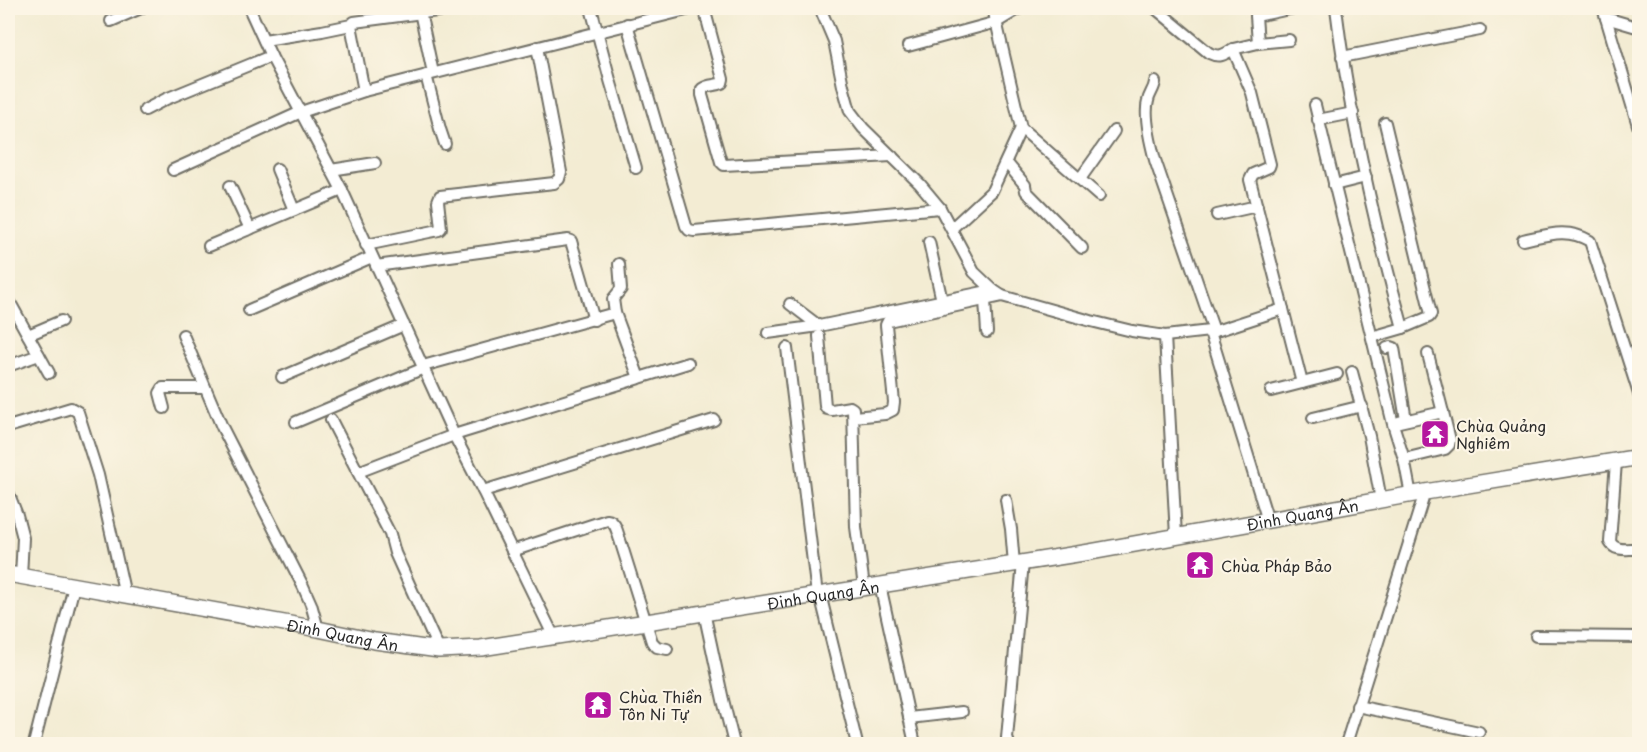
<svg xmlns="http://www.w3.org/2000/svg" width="1647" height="752" font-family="'Playpen Sans',sans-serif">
  <rect width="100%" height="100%" fill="#fcf5e5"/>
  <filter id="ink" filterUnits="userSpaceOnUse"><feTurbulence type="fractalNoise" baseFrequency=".0167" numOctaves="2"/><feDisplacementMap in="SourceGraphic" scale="12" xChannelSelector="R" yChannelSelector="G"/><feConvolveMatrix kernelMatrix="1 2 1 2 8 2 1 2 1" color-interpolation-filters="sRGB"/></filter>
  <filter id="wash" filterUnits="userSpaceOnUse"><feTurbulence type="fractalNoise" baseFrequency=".008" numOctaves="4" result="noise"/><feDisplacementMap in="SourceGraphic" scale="24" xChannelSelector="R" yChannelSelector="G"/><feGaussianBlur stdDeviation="1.35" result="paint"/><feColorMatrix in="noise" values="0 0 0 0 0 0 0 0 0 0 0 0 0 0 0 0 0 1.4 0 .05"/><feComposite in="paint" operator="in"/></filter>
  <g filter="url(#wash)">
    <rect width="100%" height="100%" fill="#f3ecd3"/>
  </g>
  <g filter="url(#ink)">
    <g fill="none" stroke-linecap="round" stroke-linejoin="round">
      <g stroke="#716f66" stroke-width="14">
        <g id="street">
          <polyline points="249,8 271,56 342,190 454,435 483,491 554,637"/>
          <polyline points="591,8 610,80 636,168"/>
          <path d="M704,8l19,71 -1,4c-6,3 -13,1 -20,6v6l19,67 3,3 168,-9"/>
          <polyline points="820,8 834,41 843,86 850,111 863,128 920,184 940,208 974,272 993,290 1002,296 1091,321 1132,331 1165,336 1219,330 1283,309 1250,180 1253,174 1269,167 1270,164 1252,93 1233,49 1258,43 1289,40"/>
          <path d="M1155,8l54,45c10,5 15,2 24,-4"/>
          <path d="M1336,8c13,108 38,215 67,320"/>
          <polyline points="1603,8 1640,132"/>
          <polyline points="420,12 433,73"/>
          <polyline points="1606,18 1640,28"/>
          <polyline points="111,21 141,8"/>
          <polyline points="627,24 686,226 689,230 694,231 940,208"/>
          <polyline points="351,25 364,91"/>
          <polyline points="264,40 322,31 351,25 354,22 460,8"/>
          <polyline points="1258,43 1256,16 1294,8"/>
          <polyline points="908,46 997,22 1020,8"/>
          <polyline points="1342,57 1480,30"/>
          <polyline points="426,75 440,129 445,144"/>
          <path d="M1155,82c-1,8 -6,12 -7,19 -4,14 3,44 7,59l59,171"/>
          <polyline points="1315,105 1393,424 1404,459 1411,495"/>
          <polyline points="145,110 166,99 271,56"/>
          <polyline points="1318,120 1353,113"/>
          <polyline points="1021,128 1099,196"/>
          <polyline points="1006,162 1025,185 1026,191 1082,248"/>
          <polyline points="277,169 294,210"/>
          <polyline points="173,170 301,112 364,91 694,8"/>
          <polyline points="331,170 375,163"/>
          <polyline points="1080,179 1114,131"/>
          <polyline points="1334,185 1366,177"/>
          <polyline points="230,186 250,229"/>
          <polyline points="1217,215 1257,206"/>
          <polyline points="952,228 992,191 1021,128 993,8"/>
          <path d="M1523,240c24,-5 44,-13 67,1l50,156"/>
          <polyline points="929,242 942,301"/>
          <polyline points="366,245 439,230 441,228 438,201 440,196 554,183 559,179 561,172 537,47"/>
          <polyline points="209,246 342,190"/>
          <polyline points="619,264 621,289 613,299 615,313 639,378"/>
          <polyline points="376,266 568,240 571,241 594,320"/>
          <polyline points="8,299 49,373"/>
          <polyline points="985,300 987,332"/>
          <polyline points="790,304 819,326 993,290"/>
          <polyline points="1283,309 1302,383"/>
          <polyline points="249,310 372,257"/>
          <polyline points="1210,332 1268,521"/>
          <polyline points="768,333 819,326"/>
          <polyline points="28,335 61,321"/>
          <polyline points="183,335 222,427 303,586 311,604 318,629"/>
          <polyline points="819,336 825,406 827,409 832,410 850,407 853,409 856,527 864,587"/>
          <polyline points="1165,336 1176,536"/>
          <polyline points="1372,337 1403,328 1429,317 1431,314 1385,123"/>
          <polyline points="787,348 817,595"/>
          <polyline points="1387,348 1391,347 1394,348 1406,420"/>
          <polyline points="8,366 39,355"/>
          <polyline points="423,366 615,313"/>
          <polyline points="1352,372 1369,436 1381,500"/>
          <polyline points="282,377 404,325"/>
          <polyline points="1271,391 1337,374"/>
          <polyline points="164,408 160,393 163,388 205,388"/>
          <polyline points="854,417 885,414 893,410 894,402 886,325 888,321 1002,296"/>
          <polyline points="1313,418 1362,406"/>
          <polyline points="331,420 390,534 395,553 439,650"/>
          <polyline points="296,422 424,368"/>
          <polyline points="1399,422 1443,412"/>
          <polyline points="8,427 71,408 78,412 98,475 125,595"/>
          <polyline points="1404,459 1445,449 1449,445 1450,440 1428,354"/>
          <path d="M1616,462l-6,80c5,9 15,7 24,7"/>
          <polyline points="358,472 454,435 688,363"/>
          <polyline points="483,491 714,420"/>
          <polyline points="8,492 17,515 23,538 21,577"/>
          <polyline points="1006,500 1011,529 1014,564"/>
          <path d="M512,551l95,-31c9,1 10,12 13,20l32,102 5,5 10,2"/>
          <polyline points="880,585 915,744"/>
          <polyline points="820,594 857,744"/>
          <polyline points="704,612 723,700 734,744"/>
          <polyline points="1536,636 1640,637"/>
          <polyline points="1357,706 1479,732"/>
          <polyline points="909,718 962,712"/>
          <polyline points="34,744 74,586"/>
          <polyline points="1009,744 1007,738 1023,562"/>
          <polyline points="1346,744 1425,492"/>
        </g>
      </g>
      <g stroke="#716f66" stroke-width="18">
        <g id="secondary">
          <path id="s1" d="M8,574l310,55 57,12 64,9 42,-2 609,-96 335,-60 215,-35"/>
        </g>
      </g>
      <use href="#street" stroke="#fff" stroke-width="10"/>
      <use href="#secondary" stroke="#fff" stroke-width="15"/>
    </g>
  </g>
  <defs>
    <g id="temple-square" transform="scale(1.5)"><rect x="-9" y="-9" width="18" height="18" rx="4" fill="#b5179e" stroke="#fcf5e5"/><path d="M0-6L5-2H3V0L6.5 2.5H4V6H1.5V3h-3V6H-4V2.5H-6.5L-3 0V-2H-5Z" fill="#fff"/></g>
  </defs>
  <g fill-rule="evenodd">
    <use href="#temple-square" x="1435" y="434"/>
    <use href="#temple-square" x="1200" y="565"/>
    <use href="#temple-square" x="598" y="705"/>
  </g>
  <g text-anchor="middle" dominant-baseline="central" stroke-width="4.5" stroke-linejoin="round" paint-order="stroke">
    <g font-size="15" fill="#2b2b2b" stroke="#fcf5e5" text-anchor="start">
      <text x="1456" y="425">Chùa Quảng<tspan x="1456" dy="17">Nghiêm</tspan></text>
      <text x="1221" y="565">Chùa Pháp Bảo</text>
      <text x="619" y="696">Chùa Thiền<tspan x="619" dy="17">Tôn Ni Tự</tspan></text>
    </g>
    <g font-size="15" fill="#2b2b2b" stroke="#fcf5e5">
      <text stroke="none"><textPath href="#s1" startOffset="1312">Đinh Quang Ân</textPath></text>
      <text stroke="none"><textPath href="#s1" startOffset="826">Đinh Quang Ân</textPath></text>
      <text stroke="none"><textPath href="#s1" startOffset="340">Đinh Quang Ân</textPath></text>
    </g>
  </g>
  <rect width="1647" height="752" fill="none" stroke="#fcf5e5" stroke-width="30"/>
</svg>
